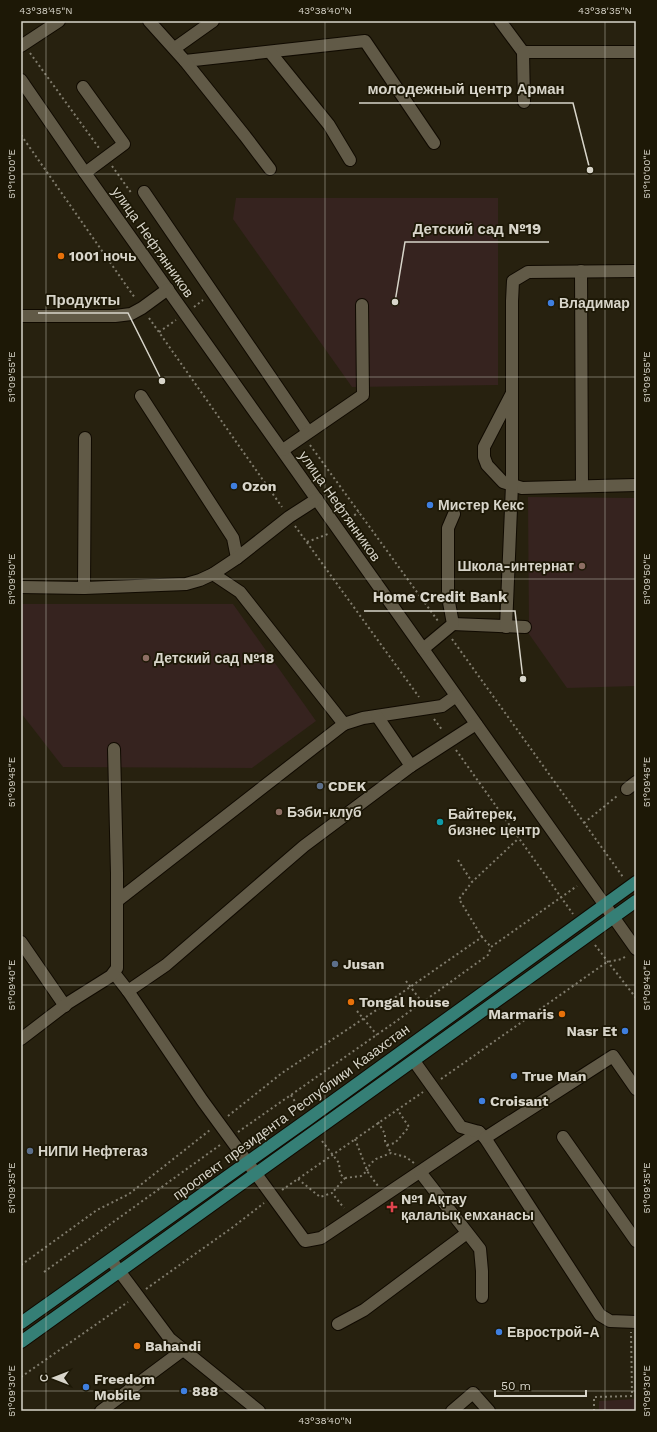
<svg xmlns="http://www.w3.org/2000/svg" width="657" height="1432" font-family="'Work Sans',sans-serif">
  <rect width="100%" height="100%" fill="#27210f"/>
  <g fill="#36231f">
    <polygon points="236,198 498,198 498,385 352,387 233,219"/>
    <polygon points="528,497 636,498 636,686 567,688 529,634"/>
    <polygon points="21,604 233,604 316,721 252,768 63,767 21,713"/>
    <polygon points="636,1399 636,1411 599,1411 599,1401"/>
  </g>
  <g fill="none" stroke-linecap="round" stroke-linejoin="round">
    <g stroke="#100a00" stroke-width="14">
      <g id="minor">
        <polyline points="149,21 185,61 365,41 434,143"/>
        <polyline points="500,21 523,52 636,52"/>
        <polyline points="21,46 59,21"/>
        <polyline points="175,48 213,21"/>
        <polyline points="270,52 329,125 350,160"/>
        <polyline points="523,52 524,102"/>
        <polyline points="185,61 245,136 270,169"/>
        <polyline points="21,80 85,173 636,949"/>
        <polyline points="83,87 124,144 85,173"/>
        <polyline points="144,192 308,432"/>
        <polyline points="581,271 582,486"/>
        <polyline points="21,316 115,316 131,314 142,308 168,289"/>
        <polyline points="511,395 484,447 484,457 487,465 503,482 522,488 636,485"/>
        <polyline points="141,396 233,538 237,558"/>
        <polyline points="283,450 363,395 362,305"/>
        <polyline points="213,574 240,592 344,724 363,718 442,706 456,696"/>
        <polyline points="21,587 84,588 186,584 200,580 213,574 237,558 289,517 317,499"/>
        <polyline points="84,588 85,438"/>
        <polyline points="453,624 525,627"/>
        <polyline points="506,627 512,485 512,301 513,281 528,272 636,271"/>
        <polyline points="423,649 453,624 448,597 448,528 454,514"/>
        <polyline points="377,716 411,766"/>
        <polyline points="627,789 636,782"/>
        <polyline points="117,901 344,724"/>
        <polyline points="21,942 65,1006"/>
        <polyline points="114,973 128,991 202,1100 305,1241 321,1238 479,1132 485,1138 600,1315 610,1321 636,1322"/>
        <polyline points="128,991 166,965 304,846 411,766 476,724"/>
        <polyline points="21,1039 68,1003 111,976 117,968 117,873 114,749"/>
        <polyline points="414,1061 461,1127 479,1132"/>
        <polyline points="563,1137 636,1241"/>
        <polyline points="485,1138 613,1056 636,1089"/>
        <polyline points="420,1172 480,1249 482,1271 482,1297"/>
        <polyline points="111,1260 170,1339 259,1411"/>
        <polyline points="338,1324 364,1310 467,1233"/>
        <polyline points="101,1411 183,1350"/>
        <polyline points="452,1411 473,1393 489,1411"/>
      </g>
    </g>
    <g stroke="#100a00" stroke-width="14">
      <g id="major">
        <polyline points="21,1323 307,1120 636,882"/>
        <polyline points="21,1342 636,901"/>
      </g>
    </g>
    <g stroke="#807c6d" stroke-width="2" stroke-dasharray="2 3" stroke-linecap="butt">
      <polyline points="30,53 99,148"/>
      <polyline points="21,135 135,298"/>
      <polyline points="112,166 132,194"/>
      <polyline points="194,307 203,300"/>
      <polyline points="149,318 282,507"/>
      <polyline points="159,332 176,320"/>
      <polyline points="310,445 438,621"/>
      <polyline points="346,521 359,512"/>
      <polyline points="295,526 419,697"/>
      <polyline points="307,542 328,534"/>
      <polyline points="452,639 623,877"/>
      <polyline points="434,719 443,731"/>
      <polyline points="456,750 573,914"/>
      <polyline points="584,823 617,796"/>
      <polyline points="458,860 472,882"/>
      <polyline points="482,937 459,899 472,882 519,838"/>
      <polyline points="595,945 636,998"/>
      <polyline points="406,981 422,1002"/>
      <polyline points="357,1011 377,1035"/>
      <polyline points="441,1079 607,962 622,959 626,956"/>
      <polyline points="291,1095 300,1110"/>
      <polyline points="228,1116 282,1073 387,1003 482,937 491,947"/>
      <polyline points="378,1122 385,1134 385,1141 391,1153"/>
      <polyline points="238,1132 395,1022 488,955 491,947 577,886"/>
      <polyline points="355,1139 367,1170"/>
      <polyline points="322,1141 339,1163 340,1174 345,1178 332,1193"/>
      <polyline points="387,1145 395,1143 409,1127 397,1109"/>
      <polyline points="367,1171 370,1164 376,1159 391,1153 406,1157 414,1163"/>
      <polyline points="345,1178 361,1176 367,1171 378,1186"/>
      <polyline points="298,1179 320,1197 332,1193 344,1208"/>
      <polyline points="282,1190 423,1092"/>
      <polyline points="21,1265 97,1210 129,1194 210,1130"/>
      <polyline points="44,1272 220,1145"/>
      <polyline points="146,1289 233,1227 264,1203"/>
      <polyline points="21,1377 128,1302"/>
      <polyline points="594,1411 594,1397 632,1396 631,1332"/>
    </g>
    <use href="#minor" stroke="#615a47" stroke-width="12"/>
    <use href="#major" stroke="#357f76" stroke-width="12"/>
  </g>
  <path fill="none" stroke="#d8d5ca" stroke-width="1" stroke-opacity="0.45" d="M46,21v1390M325,21v1390M605,21v1390M21,174h615M21,377h615M21,579h615M21,782h615M21,985h615M21,1188h615M21,1391h615"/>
  <g fill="#e8710a" stroke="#1d1806" stroke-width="1.5">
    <circle cx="61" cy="256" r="4"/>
    <circle cx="351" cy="1002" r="4"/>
    <circle cx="562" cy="1014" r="4"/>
    <circle cx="137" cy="1346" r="4"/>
  </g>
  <g fill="#3f7fe0" stroke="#1d1806" stroke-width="1.5">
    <circle cx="551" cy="303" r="4"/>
    <circle cx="234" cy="486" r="4"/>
    <circle cx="430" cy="505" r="4"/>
    <circle cx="625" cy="1031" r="4"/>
    <circle cx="514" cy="1076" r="4"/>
    <circle cx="482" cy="1101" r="4"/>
    <circle cx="499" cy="1332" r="4"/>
    <circle cx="86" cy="1387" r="4"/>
    <circle cx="184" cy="1391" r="4"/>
  </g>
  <g fill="#8d6e63" stroke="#1d1806" stroke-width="1.5">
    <circle cx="582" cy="566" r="4"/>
    <circle cx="146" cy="658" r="4"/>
    <circle cx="279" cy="812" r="4"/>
  </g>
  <g fill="#5c6f8a" stroke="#1d1806" stroke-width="1.5">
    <circle cx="320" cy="786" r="4"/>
    <circle cx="335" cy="964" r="4"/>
    <circle cx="30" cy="1151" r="4"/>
  </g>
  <circle fill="#0f9aa8" stroke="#1d1806" stroke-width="1.5" cx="440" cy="822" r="4"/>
  <path fill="#e0444e" stroke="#1d1806" stroke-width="1.5" d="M390 1201h4v4h4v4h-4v4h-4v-4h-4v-4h4z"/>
  <g text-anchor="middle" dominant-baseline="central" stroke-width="3.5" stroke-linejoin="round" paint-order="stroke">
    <g font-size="14" fill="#d8d5ca" stroke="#1d1806">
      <text transform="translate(153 242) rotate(55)">улица Нефтянников</text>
      <text transform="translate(340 506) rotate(55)">улица Нефтянников</text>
      <text transform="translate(291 1112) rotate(-36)">проспект президента Республики Казахстан</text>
    </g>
    <g font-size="14" font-weight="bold" fill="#d8d5ca" stroke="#1d1806" text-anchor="start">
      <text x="69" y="256">1001 ночь</text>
      <text x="559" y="303">Владимар</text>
      <text x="242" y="486">Ozon</text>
      <text x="438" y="505">Мистер Кекс</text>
      <text x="574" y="566" text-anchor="end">Школа-интернат</text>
      <text x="154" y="658">Детский сад №18</text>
      <text x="328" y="786">CDEK</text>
      <text x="287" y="812">Бэби-клуб</text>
      <text x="448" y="814">Байтерек,<tspan x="448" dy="16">бизнес центр</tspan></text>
      <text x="343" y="964">Jusan</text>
      <text x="359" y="1002">Tongal house</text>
      <text x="554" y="1014" text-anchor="end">Marmaris</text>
      <text x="617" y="1031" text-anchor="end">Nasr Et</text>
      <text x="522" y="1076">True Man</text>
      <text x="490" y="1101">Croisant</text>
      <text x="38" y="1151">НИПИ Нефтегаз</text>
      <text x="401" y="1199">№1 Ақтау<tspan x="401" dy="16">қалалық емханасы</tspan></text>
      <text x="507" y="1332">Еврострой-А</text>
      <text x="145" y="1346">Bahandi</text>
      <text x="94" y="1379">Freedom<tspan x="94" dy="16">Mobile</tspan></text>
      <text x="192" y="1391">888</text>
    </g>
  </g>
  <path fill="none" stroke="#d8d5ca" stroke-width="1.5" d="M590 170L573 103H359M395 302L405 242H549M162 381L128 313H38M523 679L515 611H364"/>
  <g fill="#d8d5ca" stroke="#1d1806" stroke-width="1.5">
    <circle cx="590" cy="170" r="4"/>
    <circle cx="395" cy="302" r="4"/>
    <circle cx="162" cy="381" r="4"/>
    <circle cx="523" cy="679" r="4"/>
  </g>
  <g font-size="15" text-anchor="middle" font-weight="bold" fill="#d8d5ca" stroke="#1d1806" stroke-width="3.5" stroke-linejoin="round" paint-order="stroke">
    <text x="466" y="94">молодежный центр Арман</text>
    <text x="477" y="234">Детский сад №19</text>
    <text x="83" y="305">Продукты</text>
    <text x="440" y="602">Home Credit Bank</text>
  </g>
  <rect width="657" height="1432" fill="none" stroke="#1d1806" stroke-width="44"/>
  <g transform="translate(54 1378) rotate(270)" stroke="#1d1806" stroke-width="3" paint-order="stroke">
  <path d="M0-3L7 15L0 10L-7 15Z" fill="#d8d5ca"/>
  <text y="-6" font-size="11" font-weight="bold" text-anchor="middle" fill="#d8d5ca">С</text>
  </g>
  <path d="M495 1390v6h91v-6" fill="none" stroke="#d8d5ca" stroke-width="2"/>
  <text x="501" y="1390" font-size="12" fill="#d8d5ca" stroke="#1d1806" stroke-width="3" paint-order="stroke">50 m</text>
  <rect x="22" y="22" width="613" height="1388" fill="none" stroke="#d8d5ca" stroke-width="1.5"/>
  <g font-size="10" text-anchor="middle" fill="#d8d5ca">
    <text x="46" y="14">43°38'45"N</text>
    <text x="325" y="14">43°38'40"N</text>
    <text x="605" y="14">43°38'35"N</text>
    <text transform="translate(646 174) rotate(-90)" y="4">51°10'00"E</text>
    <text transform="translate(11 174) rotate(-90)" y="4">51°10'00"E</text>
    <text transform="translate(646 377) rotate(-90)" y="4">51°09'55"E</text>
    <text transform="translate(11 377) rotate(-90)" y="4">51°09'55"E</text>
    <text transform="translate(11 579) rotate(-90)" y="4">51°09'50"E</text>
    <text transform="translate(646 579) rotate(-90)" y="4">51°09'50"E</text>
    <text transform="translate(646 782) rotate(-90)" y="4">51°09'45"E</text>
    <text transform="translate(11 782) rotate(-90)" y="4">51°09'45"E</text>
    <text transform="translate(646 985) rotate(-90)" y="4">51°09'40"E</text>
    <text transform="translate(11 985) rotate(-90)" y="4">51°09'40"E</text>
    <text transform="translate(646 1188) rotate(-90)" y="4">51°09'35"E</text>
    <text transform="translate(11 1188) rotate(-90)" y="4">51°09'35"E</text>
    <text transform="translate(646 1391) rotate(-90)" y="4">51°09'30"E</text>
    <text transform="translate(11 1391) rotate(-90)" y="4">51°09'30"E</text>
    <text x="325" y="1424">43°38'40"N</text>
  </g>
</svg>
